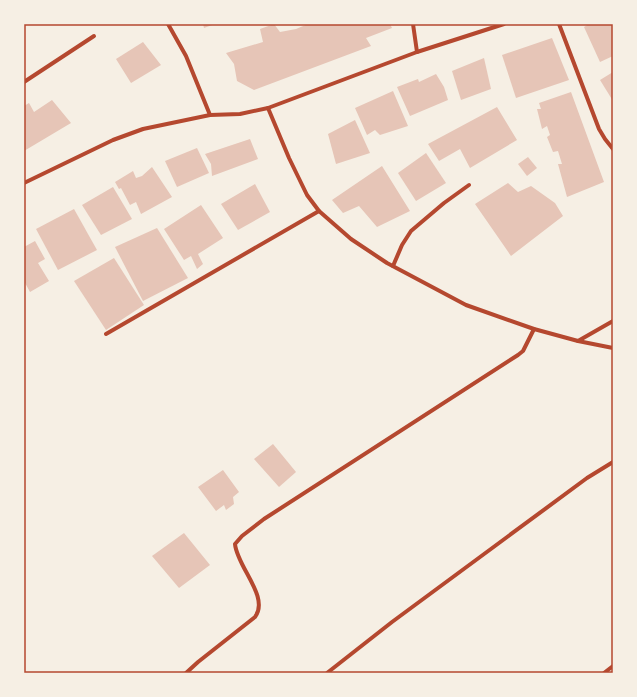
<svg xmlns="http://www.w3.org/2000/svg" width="637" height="697" font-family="Spectral,serif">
  <rect width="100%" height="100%" fill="#f6efe4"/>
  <g fill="#e6c5b7">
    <polygon points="203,24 215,24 204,28"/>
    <polygon points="274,24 280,32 296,29 308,24 390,24 392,28 366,38 371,46 254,90 237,81 234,64 226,53 263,42 260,29"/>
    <polygon points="589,24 613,24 613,56 600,62 584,27"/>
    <polygon points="552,38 569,80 516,98 502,55"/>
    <polygon points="143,42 161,65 131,83 116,59"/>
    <polygon points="484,58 491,89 461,100 452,71"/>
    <polygon points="613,72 613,101 600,80"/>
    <polygon points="436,74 444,87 448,100 410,116 397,87 418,79 419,82"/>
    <polygon points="393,91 408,126 380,135 375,130 367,135 355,108"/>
    <polygon points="571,92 604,182 567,197 558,164 562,164 558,151 553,152 547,137 550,135 547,126 542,129 537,109 541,109 539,103"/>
    <polygon points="52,100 71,123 24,151 24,106 29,103 34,112"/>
    <polygon points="497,107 517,140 470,168 460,149 439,161 428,144"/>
    <polygon points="355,120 370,153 336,164 328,134"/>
    <polygon points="250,139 258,159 212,176 211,164 205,154"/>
    <polygon points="197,148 209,173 177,187 165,161"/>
    <polygon points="426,153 446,183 416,201 398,173"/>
    <polygon points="528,157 537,168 527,176 518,164"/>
    <polygon points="382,166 410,211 377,227 359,206 343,213 332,200"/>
    <polygon points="152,167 172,197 141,214 136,202 130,205 121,188 119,189 115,182 133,171 136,178 142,176"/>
    <polygon points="508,183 518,192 531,186 555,203 563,216 511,256 475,204"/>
    <polygon points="255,184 270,212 238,230 221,204"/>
    <polygon points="113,187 132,219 101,235 82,205"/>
    <polygon points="201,205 223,238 198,254 203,264 197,269 191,256 184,260 164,229"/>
    <polygon points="74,209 97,250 58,270 36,229"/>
    <polygon points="157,228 188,278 143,301 115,247"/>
    <polygon points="35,241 45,259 38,263 49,281 30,292 24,281 24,247"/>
    <polygon points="114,258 144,305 106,330 74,281"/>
    <polygon points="273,444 296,472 279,487 254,459"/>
    <polygon points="223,470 239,492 233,497 234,504 226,510 224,505 216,511 198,487"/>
    <polygon points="184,533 210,565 179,588 152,556"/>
  </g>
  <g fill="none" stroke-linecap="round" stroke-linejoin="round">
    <g stroke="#b5482f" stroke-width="4">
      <polyline points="168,24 186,56 210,115"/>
      <polyline points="413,24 417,52"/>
      <polyline points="559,24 599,129 605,139 613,149"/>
      <polyline points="24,82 94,36"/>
      <polyline points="268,108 289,158 307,195 319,211 351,239 387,263 466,305 534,329 578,341 613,348"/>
      <polyline points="24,183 113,140 143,129 210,115 240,114 268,108 417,52 504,24"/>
      <polyline points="393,266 402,245 411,231 444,203 469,185"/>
      <polyline points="106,334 319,211"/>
      <polyline points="578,341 613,321"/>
      <path d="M186,673l12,-11 57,-45c15,-20 -18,-50 -20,-73l7,-8 22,-17 254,-164 5,-4 11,-22"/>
      <polyline points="327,673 392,622 587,478 613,462"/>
      <polyline points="604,673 613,666"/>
    </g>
  </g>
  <rect width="637" height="697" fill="none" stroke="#f6efe4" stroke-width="50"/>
  <rect x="25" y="25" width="587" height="647" fill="none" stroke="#b5482f" stroke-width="1.5"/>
</svg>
